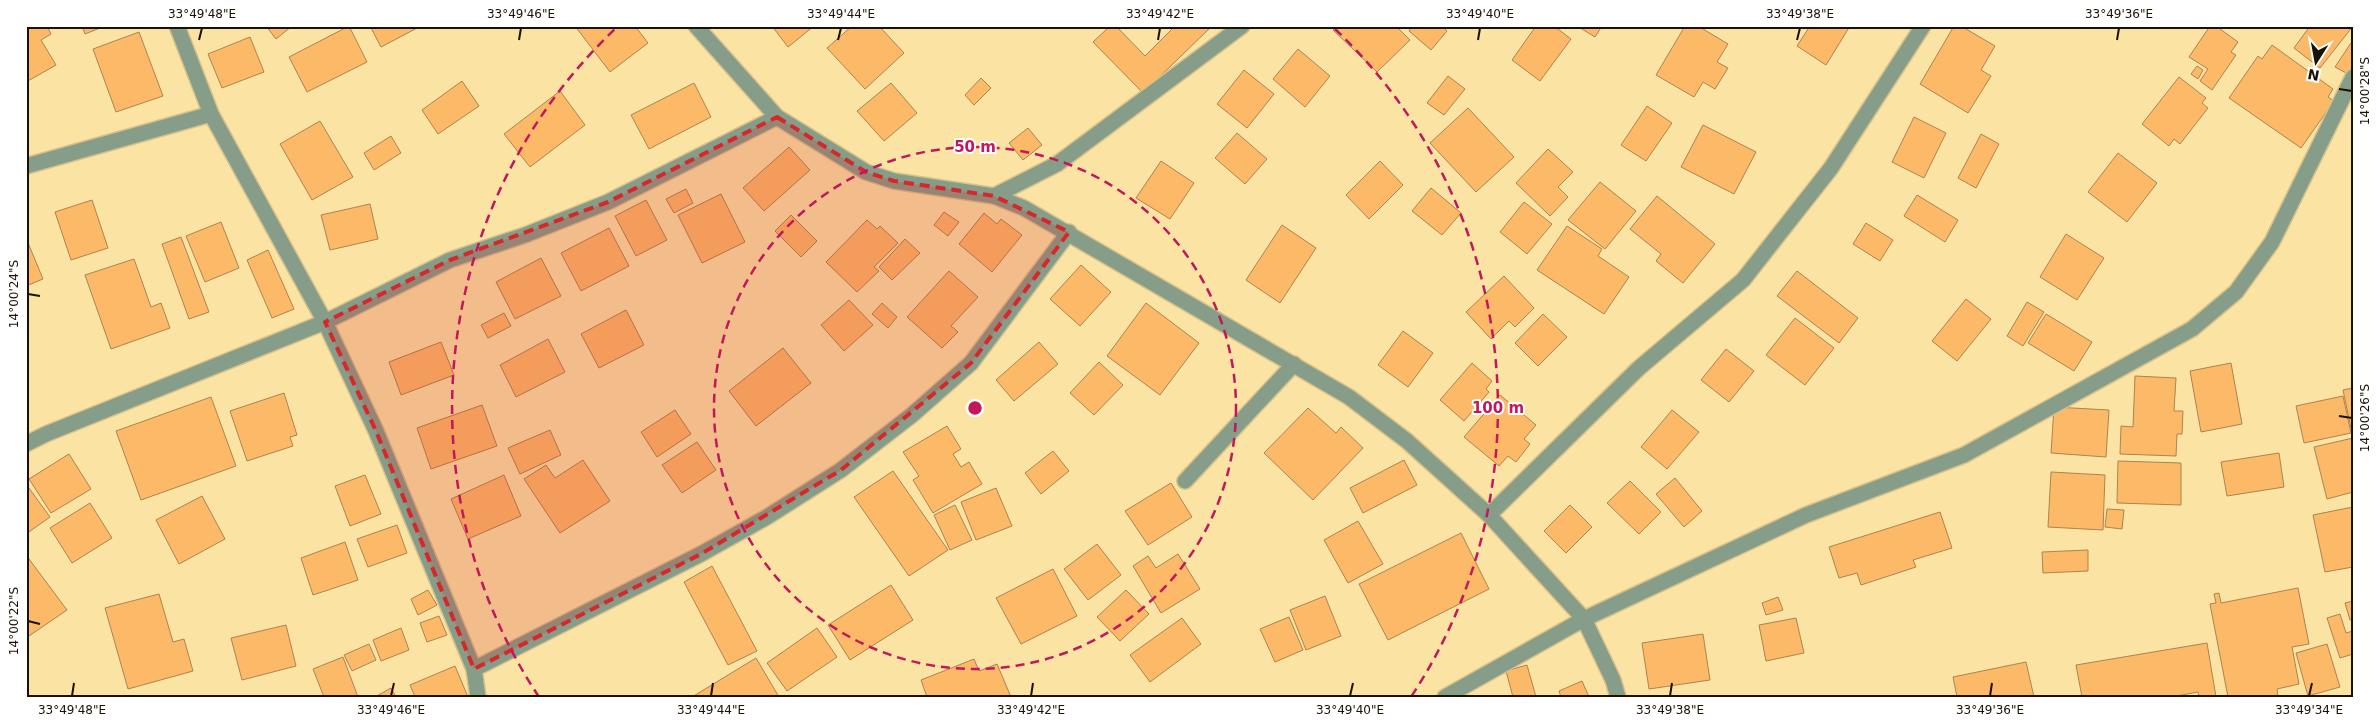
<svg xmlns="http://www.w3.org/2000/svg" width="2379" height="723" font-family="'DejaVu Sans',sans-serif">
  <rect width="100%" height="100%" fill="#fbe3a4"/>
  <g fill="#fcb968" stroke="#ad8350">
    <polygon points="26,26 47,26 51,34 41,40 56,65 26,82"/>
    <polygon points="82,26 105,26 85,34"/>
    <polygon points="266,26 292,26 276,39"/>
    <polygon points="349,26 367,62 307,92 289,57"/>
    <polygon points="370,26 421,26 381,47"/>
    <polygon points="575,26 635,26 648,43 610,72"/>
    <polygon points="772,26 814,26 788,47"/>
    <polygon points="852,26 879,26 904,53 865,89 827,48"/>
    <polygon points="1110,26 1116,26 1145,56 1175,26 1212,26 1143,93 1093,42"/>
    <polygon points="1337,26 1396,26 1410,40 1377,72 1333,30"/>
    <polygon points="1412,26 1442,26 1447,31 1431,50 1409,31"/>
    <polygon points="1536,26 1554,26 1571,39 1540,81 1512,60"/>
    <polygon points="1577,26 1602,26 1595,37"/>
    <polygon points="1685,26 1698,26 1728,44 1717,62 1728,68 1715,89 1703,82 1694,97 1656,75"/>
    <polygon points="1810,26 1850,26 1826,65 1797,46"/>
    <polygon points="1954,26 1961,26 1995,46 1981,70 1991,76 1968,113 1920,84"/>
    <polygon points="2210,26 2216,26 2238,42 2231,52 2236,55 2212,90 2200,81 2208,69 2189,57"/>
    <polygon points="2310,26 2353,26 2320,68 2294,48"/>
    <polygon points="139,32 163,96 116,112 93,49"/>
    <polygon points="250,37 264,72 222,88 208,54"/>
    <polygon points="2353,40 2353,66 2348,74 2335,67"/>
    <polygon points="2272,45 2333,89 2328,97 2334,101 2301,148 2229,98 2258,56 2262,59"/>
    <polygon points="1298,49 1330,76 1305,107 1273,79"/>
    <polygon points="2197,66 2203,70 2198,79 2191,74"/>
    <polygon points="1244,70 1274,94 1247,128 1217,104"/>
    <polygon points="1448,76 1465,89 1444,115 1427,103"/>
    <polygon points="2179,77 2206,98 2202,103 2208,108 2180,144 2174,139 2169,146 2142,124"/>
    <polygon points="981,78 991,88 974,105 965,95"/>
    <polygon points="462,81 479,106 438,134 422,110"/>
    <polygon points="694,83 711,117 649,149 631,115"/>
    <polygon points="891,83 917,113 884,141 857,111"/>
    <polygon points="560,91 585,125 530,167 504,134"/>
    <polygon points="1647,106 1672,123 1646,161 1621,145"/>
    <polygon points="1468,108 1514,157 1476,192 1430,143"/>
    <polygon points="1914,117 1946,133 1924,178 1892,162"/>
    <polygon points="320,121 353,177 312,200 280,144"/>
    <polygon points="1703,125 1756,152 1734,194 1681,167"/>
    <polygon points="1028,128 1042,145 1023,160 1009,143"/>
    <polygon points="1237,133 1267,159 1245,184 1215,158"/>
    <polygon points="1981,134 1999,144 1976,188 1958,178"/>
    <polygon points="391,136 401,153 374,170 364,153"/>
    <polygon points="789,147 810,170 764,211 743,188"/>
    <polygon points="1548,149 1573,172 1558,187 1568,197 1550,216 1516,183"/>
    <polygon points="2118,153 2157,183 2127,222 2088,192"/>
    <polygon points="1161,161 1194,183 1170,219 1136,198"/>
    <polygon points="1380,161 1403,185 1369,219 1346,195"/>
    <polygon points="1600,182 1636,211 1605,249 1568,220"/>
    <polygon points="1431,188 1461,213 1442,235 1412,211"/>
    <polygon points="686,189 693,203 674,213 666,199"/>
    <polygon points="721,194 745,242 702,263 678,215"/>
    <polygon points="1917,195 1958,220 1945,242 1904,216"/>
    <polygon points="1657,196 1715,244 1683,283 1656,261 1661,254 1630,229"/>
    <polygon points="92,200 108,248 71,260 55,212"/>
    <polygon points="646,200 667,240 636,256 615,216"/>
    <polygon points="1524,202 1552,224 1527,254 1500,232"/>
    <polygon points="370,204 378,239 330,250 321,215"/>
    <polygon points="944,212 959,222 948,236 934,225"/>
    <polygon points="984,213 997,224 1001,219 1022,235 992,272 959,244"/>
    <polygon points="791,215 817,241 801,257 775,231"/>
    <polygon points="867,220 877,229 880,226 898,243 874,267 879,271 857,292 826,262"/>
    <polygon points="221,222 239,268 205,282 186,236"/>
    <polygon points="1866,223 1893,240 1880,261 1853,244"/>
    <polygon points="1282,225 1316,248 1280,303 1246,280"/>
    <polygon points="1567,226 1602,249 1598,256 1629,277 1604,314 1537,270"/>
    <polygon points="609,228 629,266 581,291 561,253"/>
    <polygon points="2066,234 2104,258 2077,300 2040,277"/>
    <polygon points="181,237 209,312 189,319 162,244"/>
    <polygon points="26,238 43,279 26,286"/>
    <polygon points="905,239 920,253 892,280 879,267"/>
    <polygon points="268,250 294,309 272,318 247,260"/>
    <polygon points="541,258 561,296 515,319 496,282"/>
    <polygon points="134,259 151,307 161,303 170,328 111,349 85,275"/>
    <polygon points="1081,265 1111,292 1080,326 1050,299"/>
    <polygon points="949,271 978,297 951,326 958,332 942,348 907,317"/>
    <polygon points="1797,271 1858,318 1839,343 1777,296"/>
    <polygon points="1504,276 1534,308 1515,327 1509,321 1491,339 1466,312"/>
    <polygon points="1966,299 1991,319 1957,361 1932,341"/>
    <polygon points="849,300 873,325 844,351 821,325"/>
    <polygon points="2027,302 2044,312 2023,346 2007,336"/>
    <polygon points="882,303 897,317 888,328 872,314"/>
    <polygon points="1146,303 1199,343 1160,395 1107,356"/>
    <polygon points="626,310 644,345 599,368 581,334"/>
    <polygon points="504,313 511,326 488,338 481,325"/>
    <polygon points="1543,314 1567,337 1538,366 1515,343"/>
    <polygon points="2046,314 2092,342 2074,371 2028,343"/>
    <polygon points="1795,318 1834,348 1805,385 1766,355"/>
    <polygon points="1403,331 1433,353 1408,387 1378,365"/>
    <polygon points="548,339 565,372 516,397 500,365"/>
    <polygon points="441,342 454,375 401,395 389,362"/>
    <polygon points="1039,342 1058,364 1014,401 996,380"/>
    <polygon points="783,348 811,383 756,426 729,391"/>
    <polygon points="1726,349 1754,371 1729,402 1701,380"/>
    <polygon points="1099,362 1123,385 1094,415 1070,393"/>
    <polygon points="1472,363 1492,381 1486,389 1489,392 1464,421 1440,400"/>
    <polygon points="2231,363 2242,424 2201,432 2190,371"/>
    <polygon points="2135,376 2176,378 2174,411 2183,411 2182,434 2177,434 2176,456 2120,454 2121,426 2133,427"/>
    <polygon points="2353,388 2353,433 2352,433 2343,390"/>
    <polygon points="284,393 297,435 290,437 293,446 247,461 230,411"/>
    <polygon points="1500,395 1536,425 1524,439 1530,444 1516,462 1508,456 1499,466 1464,437"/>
    <polygon points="2343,396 2351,433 2304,443 2296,406"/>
    <polygon points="211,397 236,466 141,500 116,431"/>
    <polygon points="482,405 497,446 431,469 417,428"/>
    <polygon points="2054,407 2109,410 2106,457 2051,453"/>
    <polygon points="1308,408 1336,433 1341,427 1363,448 1313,500 1264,453"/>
    <polygon points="675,410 691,434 657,457 641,432"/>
    <polygon points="1672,410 1699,432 1667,469 1641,447"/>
    <polygon points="947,426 961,449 953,454 961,467 969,462 982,484 933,513 913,480 919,476 903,452"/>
    <polygon points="550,430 561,455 520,474 508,448"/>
    <polygon points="2353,438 2353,492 2327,499 2314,447"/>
    <polygon points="697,442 716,470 682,493 662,465"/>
    <polygon points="1053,451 1069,471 1041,494 1025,473"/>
    <polygon points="2279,453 2284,487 2227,496 2221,462"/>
    <polygon points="69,454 91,489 51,513 29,479"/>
    <polygon points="583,460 610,501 560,533 524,479 546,465 555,478"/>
    <polygon points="1404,460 1417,485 1363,513 1350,488"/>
    <polygon points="2118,461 2181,463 2181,505 2117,503"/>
    <polygon points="893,471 948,550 909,576 854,497"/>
    <polygon points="2051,472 2105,475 2103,530 2048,527"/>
    <polygon points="365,475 381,514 350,526 335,486"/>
    <polygon points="504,475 521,516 468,539 451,499"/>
    <polygon points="1675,478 1702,511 1684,527 1656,494"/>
    <polygon points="1630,481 1661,512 1639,534 1607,503"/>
    <polygon points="1171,483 1192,517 1148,545 1125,511"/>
    <polygon points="26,484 50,517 26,534"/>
    <polygon points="996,488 1012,526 976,540 961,502"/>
    <polygon points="202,496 225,539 179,564 156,520"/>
    <polygon points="90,503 112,538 72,563 50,528"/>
    <polygon points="955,505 972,540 950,550 934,515"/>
    <polygon points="1570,505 1592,527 1566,553 1544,531"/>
    <polygon points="2353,507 2353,567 2325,572 2313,515"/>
    <polygon points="2107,509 2124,510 2122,529 2105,527"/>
    <polygon points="1940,512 1952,548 1913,560 1916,567 1861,585 1857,573 1839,578 1829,547"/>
    <polygon points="1358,521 1383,564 1348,583 1324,540"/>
    <polygon points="397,525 407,553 368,567 357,539"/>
    <polygon points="1461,533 1489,589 1388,640 1359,584"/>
    <polygon points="345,542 358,580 313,595 301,558"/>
    <polygon points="1097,544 1121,575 1088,600 1064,569"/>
    <polygon points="2088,550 2088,571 2043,573 2042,552"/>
    <polygon points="1178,554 1200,589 1161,613 1133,566 1148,556 1156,568"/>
    <polygon points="26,555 67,610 26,638"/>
    <polygon points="712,566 757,651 728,665 684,582"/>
    <polygon points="1053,569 1077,616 1021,644 996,598"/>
    <polygon points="891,585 913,620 850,660 828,625"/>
    <polygon points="2298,588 2309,644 2292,647 2299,684 2277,689 2278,697 2228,697 2210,604 2216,603 2214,594 2219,593 2221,603"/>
    <polygon points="428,590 437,605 418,615 411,599"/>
    <polygon points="1126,590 1149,614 1120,641 1097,617"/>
    <polygon points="159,594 173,642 184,639 193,671 128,689 105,608"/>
    <polygon points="1325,596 1341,636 1306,650 1290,610"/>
    <polygon points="1778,597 1783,610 1766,615 1762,603"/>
    <polygon points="2353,601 2353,620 2350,620 2345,603"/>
    <polygon points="2340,614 2346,633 2353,631 2353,654 2340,658 2327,618"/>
    <polygon points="439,616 447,635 427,642 420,623"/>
    <polygon points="1289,617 1303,650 1275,662 1260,629"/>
    <polygon points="1182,618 1201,644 1150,682 1130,655"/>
    <polygon points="1796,618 1804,653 1766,661 1759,625"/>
    <polygon points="286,625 296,666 242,680 231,638"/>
    <polygon points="401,628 409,650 381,661 373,640"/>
    <polygon points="817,628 837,657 787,691 767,663"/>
    <polygon points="1703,634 1710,680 1649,689 1642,643"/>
    <polygon points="2207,643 2216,697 2199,697 2198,692 2171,697 2082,697 2076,665"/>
    <polygon points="369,644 376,660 352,671 344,655"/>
    <polygon points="2327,644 2340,687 2308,696 2296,653"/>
    <polygon points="343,657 358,697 324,697 313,669"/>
    <polygon points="756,658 779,697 692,697"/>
    <polygon points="974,659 979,671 997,664 1011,697 927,697 921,680"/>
    <polygon points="2026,662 2034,697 1957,697 1953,677"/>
    <polygon points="1527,665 1536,697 1513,697 1506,671"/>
    <polygon points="455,666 468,697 415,697 410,685"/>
    <polygon points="1582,681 1589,697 1561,697 1559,691"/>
    <polygon points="391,688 396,697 375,697"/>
  </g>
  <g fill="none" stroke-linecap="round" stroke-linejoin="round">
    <g stroke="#d7c18a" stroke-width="18">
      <g id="street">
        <polyline points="177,26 211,114 325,322 376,431 474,669 478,697"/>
        <polyline points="696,26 777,117 866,172 894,181 994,196 1024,208 1349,397 1407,441 1489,515 1584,619 1613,680 1618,697"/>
        <polyline points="26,166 211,114"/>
        <polyline points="994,196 1057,164 1242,26"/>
        <polyline points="26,444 46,434 325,322 450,260 525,235 608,202 777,117"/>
        <polyline points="1185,481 1294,364"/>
        <polyline points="1489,515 1639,368 1743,280 1831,168 1923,26"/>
        <polyline points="474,669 701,554 767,517 841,470 912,415 971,363 1069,232"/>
        <polyline points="1445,697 1584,619 1806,515 1964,455 2192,329 2236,292 2272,242 2353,77"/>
      </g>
    </g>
    <use href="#street" stroke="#869d89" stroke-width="15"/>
  </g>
  <path fill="#d62828" fill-opacity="0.2" stroke="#d62828" stroke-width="4" stroke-dasharray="10 6" stroke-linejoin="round" d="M777,117l89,55 28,9 100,15 75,36 -98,131 -130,107 -140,84 -227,115 -98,-238 -51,-109 125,-62 158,-58z"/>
  <path fill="none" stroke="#1a1100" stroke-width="2" d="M199,40l3,-12M519,40l2,-12M838,40l3,-12M1158,40l2,-12M1478,40l2,-12M1797,40l3,-12M2117,40l2,-12M2339,89l13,2M28,294l12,2M2339,416l13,2M28,621l12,3M72,696l2,-13M391,696l3,-13M711,696l2,-13M1031,696l2,-13M1350,696l3,-13M1670,696l2,-13M1990,696l2,-13M2309,696l3,-13"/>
  <g fill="none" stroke="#c2185b" stroke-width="2.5" stroke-dasharray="9 6">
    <circle cx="975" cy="408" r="261"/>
    <path d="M539 697A523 523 0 0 1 615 29M1335 29A523 523 0 0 1 1411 697"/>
  </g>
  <circle cx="975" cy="408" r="8" fill="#c2185b" stroke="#fff" stroke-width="2.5"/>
  <g font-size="15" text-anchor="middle" font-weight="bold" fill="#c2185b" stroke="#fff" stroke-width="4" stroke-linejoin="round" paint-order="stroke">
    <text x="975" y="152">50 m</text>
    <text x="1498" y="413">100 m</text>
  </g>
  <rect width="2379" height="723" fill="none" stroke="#ffffff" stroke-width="55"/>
  <g transform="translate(2316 62) rotate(191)" stroke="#ffffff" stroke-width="4" paint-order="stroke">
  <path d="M0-4L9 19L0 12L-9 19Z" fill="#1a1100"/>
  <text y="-8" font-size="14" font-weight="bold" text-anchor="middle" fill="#1a1100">N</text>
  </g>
  <rect x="28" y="28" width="2324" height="668" fill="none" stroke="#1a1100" stroke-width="2"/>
  <g font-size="12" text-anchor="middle" fill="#1a1100">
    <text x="202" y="18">33°49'48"E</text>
    <text x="521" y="18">33°49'46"E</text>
    <text x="841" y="18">33°49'44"E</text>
    <text x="1160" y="18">33°49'42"E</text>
    <text x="1480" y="18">33°49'40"E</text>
    <text x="1800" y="18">33°49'38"E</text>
    <text x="2119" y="18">33°49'36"E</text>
    <text transform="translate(2365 91) rotate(-90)" y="4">14°00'28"S</text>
    <text transform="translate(14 294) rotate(-90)" y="4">14°00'24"S</text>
    <text transform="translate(2365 418) rotate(-90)" y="4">14°00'26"S</text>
    <text transform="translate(14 621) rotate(-90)" y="4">14°00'22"S</text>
    <text x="72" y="714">33°49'48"E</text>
    <text x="391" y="714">33°49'46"E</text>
    <text x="711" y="714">33°49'44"E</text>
    <text x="1031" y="714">33°49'42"E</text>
    <text x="1350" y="714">33°49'40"E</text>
    <text x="1670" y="714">33°49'38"E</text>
    <text x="1990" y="714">33°49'36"E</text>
    <text x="2309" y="714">33°49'34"E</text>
  </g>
</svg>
